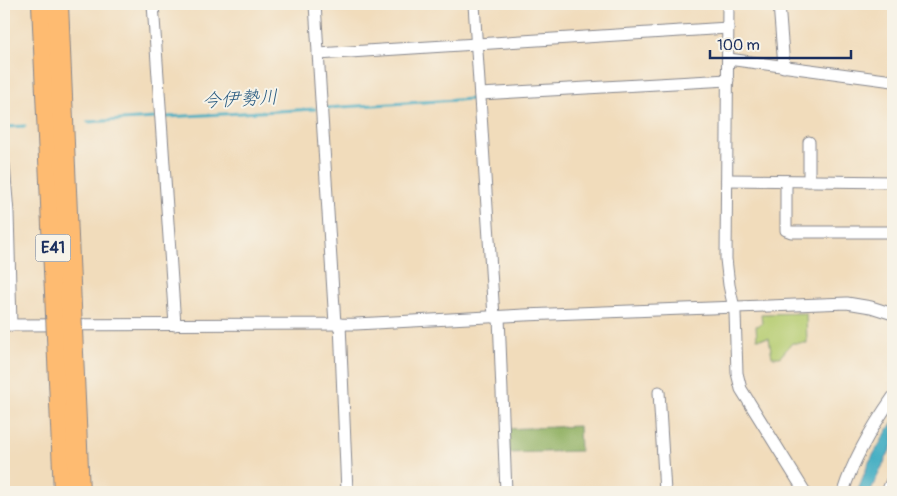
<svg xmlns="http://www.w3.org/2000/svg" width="897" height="496" font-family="Pangolin,'Klee One',sans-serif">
  <rect width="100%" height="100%" fill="#f7f3e8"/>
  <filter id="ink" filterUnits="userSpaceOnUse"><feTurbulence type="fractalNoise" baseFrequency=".02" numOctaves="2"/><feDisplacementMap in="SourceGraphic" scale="10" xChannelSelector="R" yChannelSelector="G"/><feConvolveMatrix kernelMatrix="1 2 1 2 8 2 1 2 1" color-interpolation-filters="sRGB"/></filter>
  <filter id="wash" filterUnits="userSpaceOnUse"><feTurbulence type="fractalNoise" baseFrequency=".0096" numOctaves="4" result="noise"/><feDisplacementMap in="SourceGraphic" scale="20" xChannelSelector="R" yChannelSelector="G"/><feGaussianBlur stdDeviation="1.12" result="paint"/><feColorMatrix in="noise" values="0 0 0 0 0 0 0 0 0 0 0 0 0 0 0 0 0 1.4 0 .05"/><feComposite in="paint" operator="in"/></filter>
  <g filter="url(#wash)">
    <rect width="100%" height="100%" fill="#f1dcbb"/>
    <polygon fill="#b5cc70" stroke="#687e67" points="806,313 807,343 792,343 780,357 772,357 769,338 757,339 756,326 762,324 761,314"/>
    <polygon fill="#90b062" stroke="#567060" points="579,426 580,451 507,453 503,429"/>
    <polygon fill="#43adc2" stroke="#2f6e90" points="893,421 893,444 870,492 857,492 869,462"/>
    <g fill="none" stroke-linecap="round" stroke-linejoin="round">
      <g stroke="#43adc2" stroke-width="3">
        <polyline points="325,108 472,99"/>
        <polyline points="166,117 315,109"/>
        <polyline points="88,122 155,118"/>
        <polyline points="6,127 25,126"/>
      </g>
    </g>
  </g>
  <g filter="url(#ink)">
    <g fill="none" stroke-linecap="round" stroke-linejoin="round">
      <g stroke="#86868c" stroke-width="13">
        <g id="minor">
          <polyline points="153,4 175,325"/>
          <polyline points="315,4 335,324"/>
          <polyline points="474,4 494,317"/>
          <polyline points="728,4 726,259 729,285 735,313 737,373 741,389 805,492"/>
          <polyline points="779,4 784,67"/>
          <polyline points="318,54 728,28"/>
          <polyline points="728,59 893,81"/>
          <polyline points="480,94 728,80"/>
          <polyline points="4,165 8,213 11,325"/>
          <polyline points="727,180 893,182"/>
          <polyline points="786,181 786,230 791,232 893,232"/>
          <polyline points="809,181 809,142"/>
          <polyline points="499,317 506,492"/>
          <polyline points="340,324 347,492"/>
          <polyline points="4,325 356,324 524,315 847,303 871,307 893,314"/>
          <polyline points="659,392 665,492"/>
          <path d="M843,492c11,-35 29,-65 50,-95"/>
          <polyline points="887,492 893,478"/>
        </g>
      </g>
      <use href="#minor" stroke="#fff" stroke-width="11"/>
      <g stroke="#86868c" stroke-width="22" stroke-linecap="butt">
        <g id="motorway-bridge">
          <polyline points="42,4 64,492"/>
          <polyline points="58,4 79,492"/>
        </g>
      </g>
      <use href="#motorway-bridge" stroke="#febb71" stroke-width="20"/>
    </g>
  </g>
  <g text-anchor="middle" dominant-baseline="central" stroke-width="4" stroke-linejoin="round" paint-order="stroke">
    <rect fill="#f7f3e8" stroke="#5d6a87" stroke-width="1" x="35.5" y="234.5" width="35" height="27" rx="4"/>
    <g font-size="16" font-weight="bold" fill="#1b2f5e">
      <text x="53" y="248">E41</text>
    </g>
    <g font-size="19" font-style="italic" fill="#295b81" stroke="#f7f3e8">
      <text transform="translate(240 99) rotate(-3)">今伊勢川</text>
    </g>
  </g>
  <rect width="897" height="496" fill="none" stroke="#f7f3e8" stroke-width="20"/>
  <path d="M710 50v8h141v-8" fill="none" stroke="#1b2f5e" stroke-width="2.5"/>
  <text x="717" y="50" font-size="15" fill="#1b2f5e" stroke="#f7f3e8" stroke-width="4" paint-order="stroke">100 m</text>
</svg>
